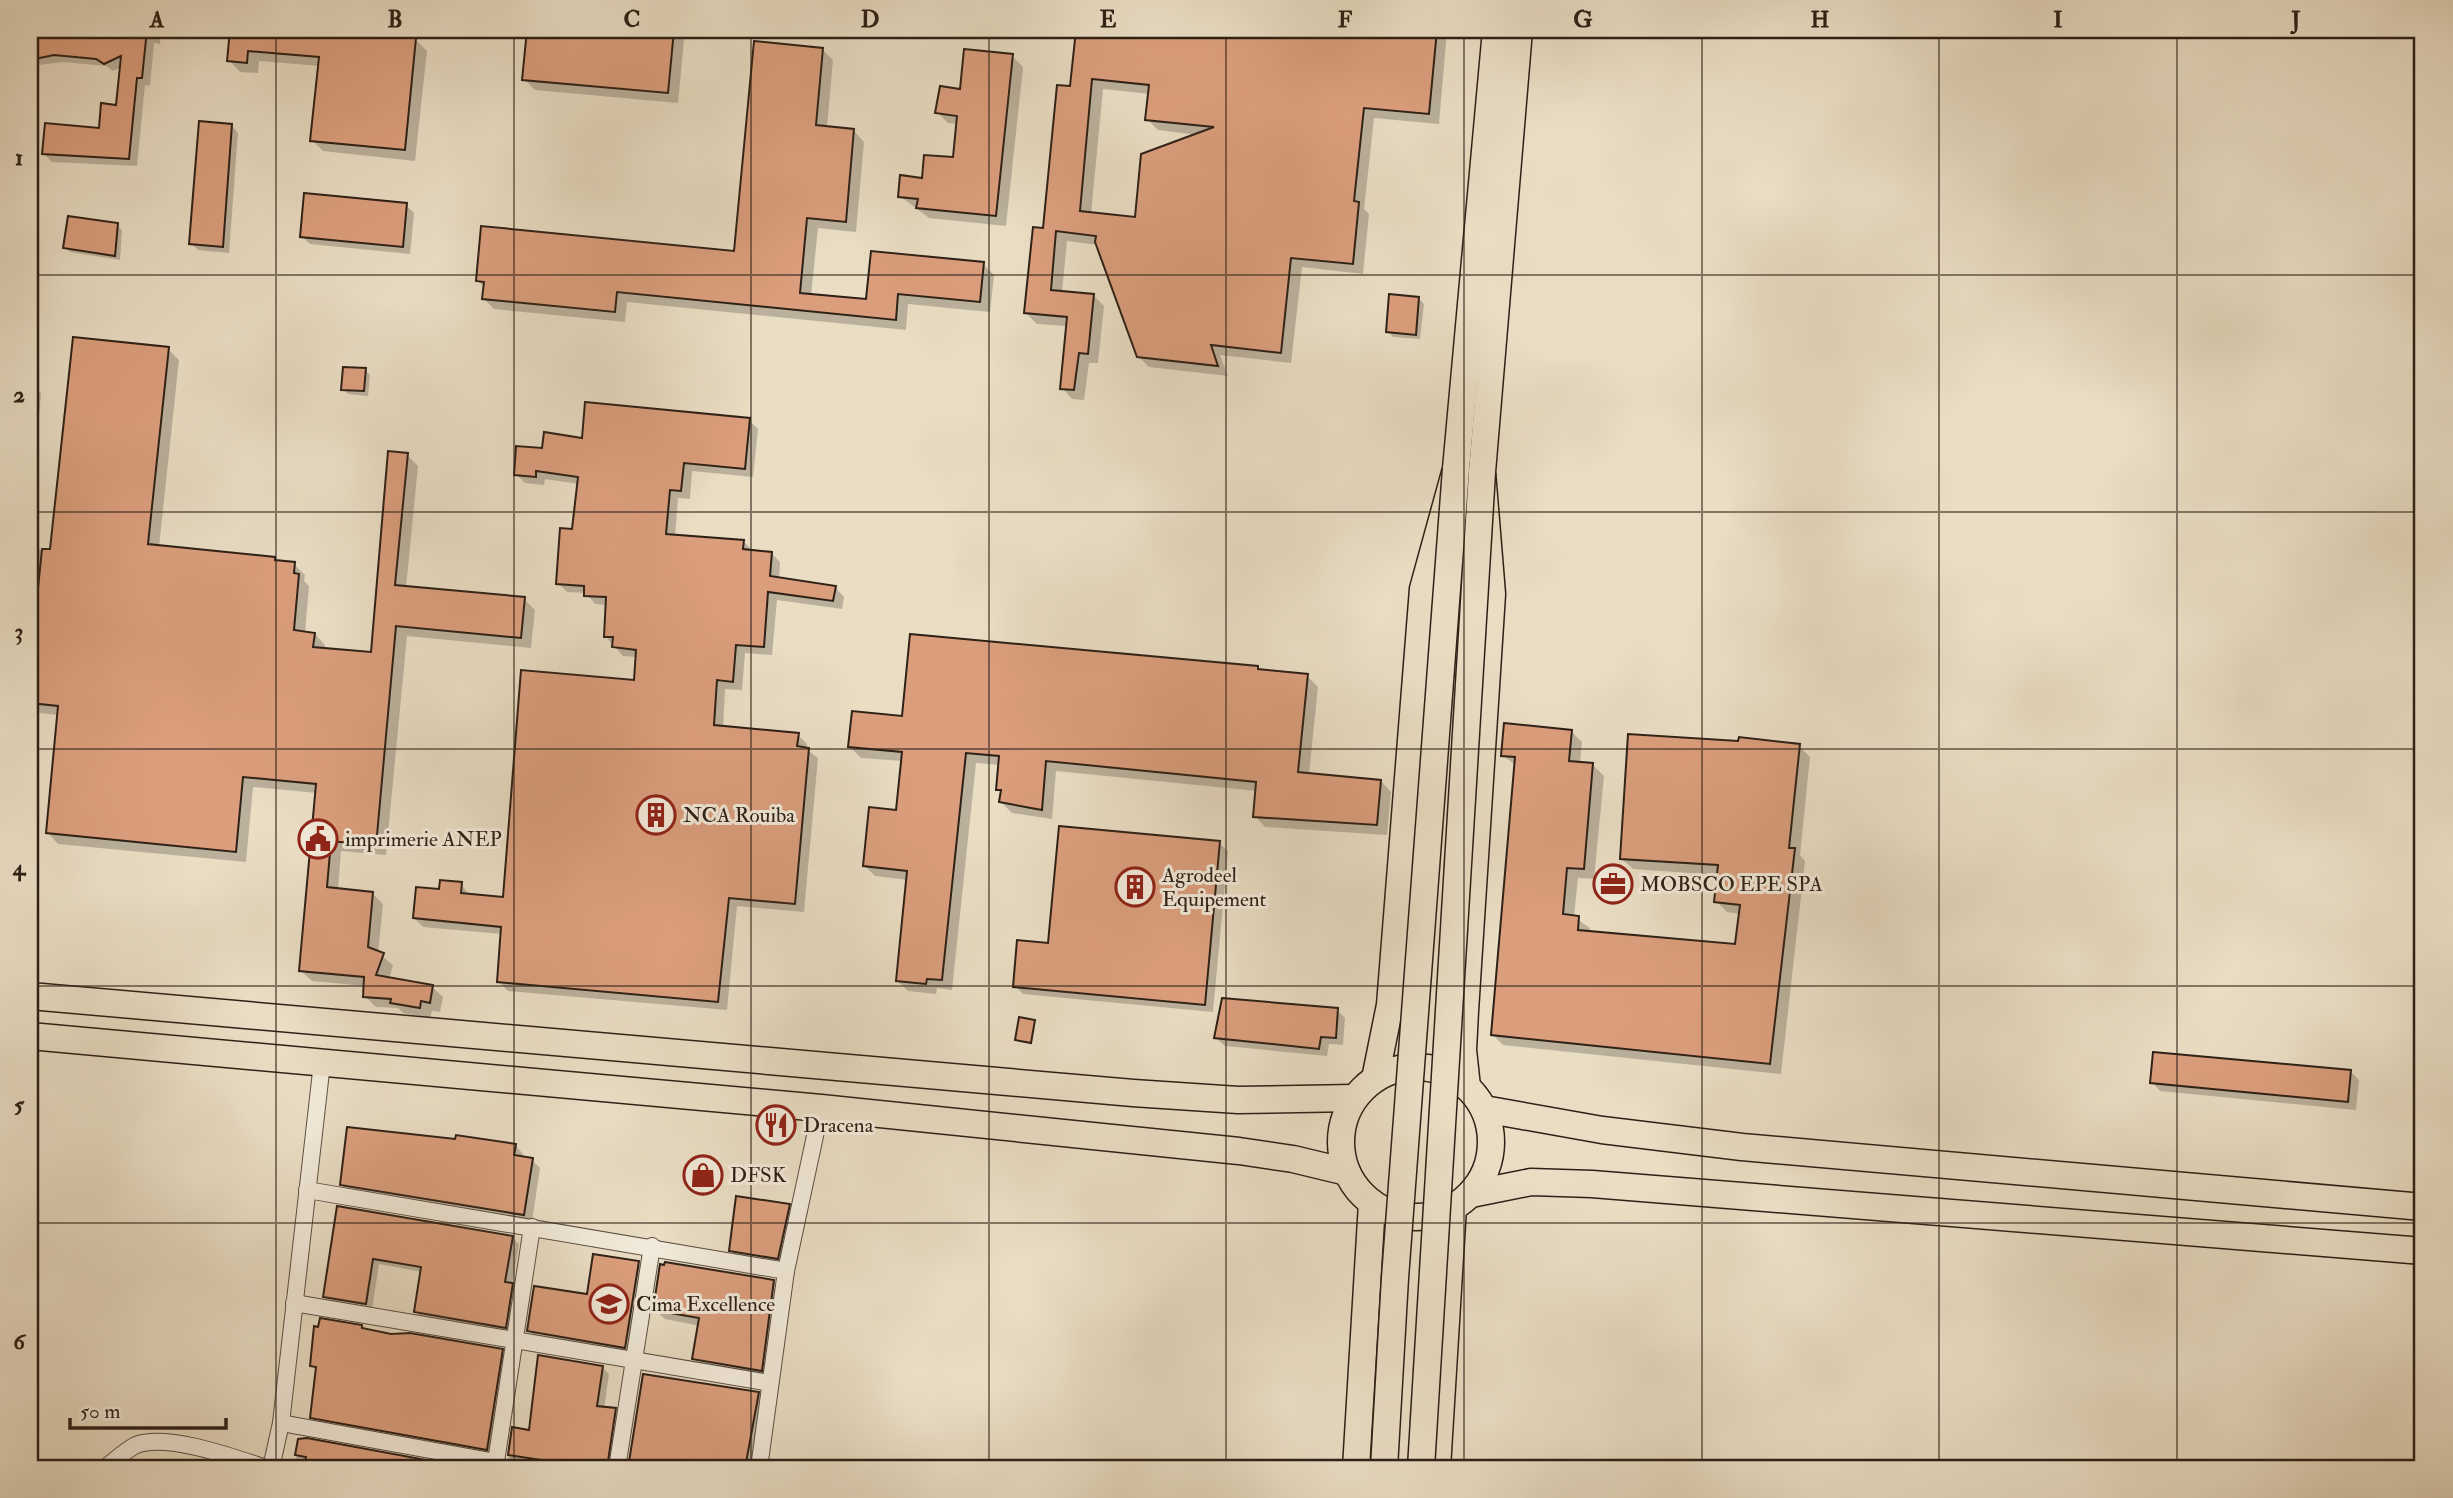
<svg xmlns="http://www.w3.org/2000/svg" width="2453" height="1498" font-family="'IM FELL Double Pica',serif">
  <rect width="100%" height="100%" fill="#e9ddc4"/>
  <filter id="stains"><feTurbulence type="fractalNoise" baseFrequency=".00286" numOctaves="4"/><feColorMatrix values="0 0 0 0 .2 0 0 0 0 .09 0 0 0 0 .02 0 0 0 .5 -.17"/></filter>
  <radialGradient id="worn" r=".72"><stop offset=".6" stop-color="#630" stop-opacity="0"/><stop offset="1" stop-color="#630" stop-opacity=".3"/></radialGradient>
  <g fill="#0003" fill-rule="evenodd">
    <polygon points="30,30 161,30 160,44 154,43 150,86 145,85 137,166 52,162 44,154 100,130 118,107 121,67 113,71 106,66 63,62 30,66"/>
    <polygon points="232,30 382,30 382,36 416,40 427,51 415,161 323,151 312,140 320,66 259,61 258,73 240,72 229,60"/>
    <polygon points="528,30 685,30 678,103 535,90 524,79"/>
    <path d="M1077,30h370l-8,94 -65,-6 -10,91 5,5 -6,60 -61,-7 -11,96 -71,-8 8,21 -79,-9 -11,-11 -40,-111 -31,-4 -5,51 31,3 11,11 -6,57h-9l-5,37 -12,-1 -10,-11 5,-62 -30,-2 -11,-11 46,-225zM1103,89l47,5 -3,25 11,11 41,5 -63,84 -45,-5z"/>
    <polygon points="823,50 833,60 827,128 854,131 864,142 856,232 818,228 811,296 868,301 983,264 994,275 990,312 908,304 906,330 627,302 625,322 494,309 484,299 485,288 477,280 735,252"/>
    <polygon points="1012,56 1023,67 1006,226 929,218 900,196 955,159 958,124 948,123 937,112"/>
    <polygon points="232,126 238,133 229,253 198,250 191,243"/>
    <polygon points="406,205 414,213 410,254 310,244 301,236"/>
    <polygon points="117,225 122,230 120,260 70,252 65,247"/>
    <polygon points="1419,299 1424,304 1420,339 1393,337 1388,331"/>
    <polygon points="168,349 179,360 159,547 275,559 278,562 294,564 305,575 304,581 309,586 305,633 315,634 325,645 325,650 373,654 407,455 418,466 406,588 524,599 535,610 531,648 407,636 386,855 341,851 338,890 372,893 383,904 378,953 393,965 389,979 432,987 443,997 440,1012 432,1011 430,1018 403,1013 398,1008 376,1007 365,996 366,986 312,981 301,971 317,793 253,787 246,862 58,844 48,833 59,715 30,712 30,549 51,551"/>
    <polygon points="365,370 370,375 368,396 348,394 343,389"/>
    <polygon points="30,386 41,393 39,416 30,415"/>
    <polygon points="749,420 758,429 753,477 692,471 690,499 678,498 675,536 743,541 752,550 771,553 780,562 779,579 835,587 844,597 842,609 777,600 772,655 745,653 742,690 725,689 723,728 798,735 807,744 806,749 818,758 804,912 737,906 727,1010 508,991 499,982 502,934 423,927 414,918 440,891 461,884 470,896 505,899 635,681 637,657 623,656 605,636 608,605 595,604 586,593 567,592 558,583 574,531 579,484 545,479 544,485 525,483 516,474 543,450 583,440"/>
    <polygon points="30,467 33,471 30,504"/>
    <polygon points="1257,668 1261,671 1307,676 1318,687 1309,774 1381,781 1391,792 1387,835 1265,827 1255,816 1257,791 1056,771 1052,819 1012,813 1001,802 1002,793 998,789 1000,765 976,763 952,990 937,988 936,994 908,991 897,980 908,880 875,876 865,866 898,812 903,761 861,758 850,747 904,718"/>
    <polygon points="1571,731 1582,742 1580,764 1593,765 1604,776 1594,879 1578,878 1574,917 1590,928 1589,933 1737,946 1740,914 1727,912 1716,901 1719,875 1633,869 1622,859 1799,746 1810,757 1800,855 1805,861 1781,1074 1503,1045 1493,1035 1516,766 1503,755"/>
    <polygon points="1219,843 1228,851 1213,1012 1023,994 1015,986 1050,944"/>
    <polygon points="1337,1010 1345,1018 1343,1045 1329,1044 1327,1056 1225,1046 1216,1038"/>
    <polygon points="1034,1022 1032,1044 1018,1041 1016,1039"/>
    <polygon points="2351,1072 2359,1080 2356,1110 2160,1091 2152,1082"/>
    <polygon points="515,1145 523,1154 522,1159 532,1160 540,1168 532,1222 350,1193 342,1184"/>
    <polygon points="789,1205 797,1213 786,1266 739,1258 731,1250"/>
    <polygon points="338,1208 512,1237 519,1244 512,1285 519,1291 512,1334 422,1318 416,1312 422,1272 379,1264 372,1310 331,1303 325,1297"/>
    <polygon points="638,1263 646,1271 633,1355 537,1339 528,1331"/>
    <polygon points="773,1281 784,1292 772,1380 705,1369 694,1359 700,1326 665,1319 654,1309"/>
    <polygon points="362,1327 391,1336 502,1350 509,1357 494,1456 319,1424 312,1417 317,1371 312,1365"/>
    <polygon points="602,1367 609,1374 604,1409 615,1410 622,1417 614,1468 507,1468 513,1429 530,1432"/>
    <polygon points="645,1376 758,1393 765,1400 754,1468 629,1468"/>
    <polygon points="299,1441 460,1468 297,1468 295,1466"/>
  </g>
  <g fill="#db9e7d" stroke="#2e2016" stroke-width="2" fill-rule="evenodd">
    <polygon points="30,30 147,30 142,78 137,78 129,159 42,154 45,123 99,128 101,103 116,105 121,56 104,64 96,59 54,55 30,60"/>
    <polygon points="230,30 338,30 416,38 405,150 310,141 319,57 248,51 247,63 227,61"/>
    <polygon points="527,30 674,30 668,93 522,80"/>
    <path d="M1076,30h361l-8,84 -65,-6 -10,93 5,1 -6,62 -62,-6 -10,95 -70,-8 7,21 -81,-9 -42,-115 1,-6 -40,-5 -5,59 43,4 -6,60 -9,-1 -5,37 -14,-1 7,-72 -43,-4 9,-86 10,1 14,-143 13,1zM1092,79l57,6 -4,35 69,7 -73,27 -6,63 -55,-6z"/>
    <polygon points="754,41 823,48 816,125 854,129 846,222 807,218 800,293 866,299 871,251 984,262 980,302 898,294 896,320 617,292 615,312 482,299 484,282 476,281 481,226 734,251"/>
    <polygon points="964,49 1013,54 996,216 916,208 918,199 898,197 900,175 922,178 924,155 953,157 957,116 935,113 940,86 960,89"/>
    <polygon points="199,121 232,124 223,247 189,244"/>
    <polygon points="304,193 407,203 403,247 300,237"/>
    <polygon points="68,216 118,223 115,256 63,248"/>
    <polygon points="1389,294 1419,297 1416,335 1386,332"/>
    <polygon points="73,337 169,347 148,544 275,557 275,560 295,562 294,573 299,574 294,630 315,633 313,647 371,652 388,451 408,453 395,585 525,597 521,638 396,626 376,846 331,841 327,887 373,892 368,947 384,953 376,975 433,985 430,1003 421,1001 420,1008 390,1003 391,999 363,997 364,977 299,971 316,784 243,777 236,852 46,833 58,706 30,703 30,666 42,549 50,549"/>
    <polygon points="343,367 366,368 364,391 341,390"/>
    <polygon points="585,402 750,418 745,469 684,463 681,491 670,490 666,534 744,540 743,549 772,552 770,576 836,586 833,601 768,592 764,647 736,645 733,682 717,680 714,725 799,733 797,746 809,748 795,904 729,898 718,1002 497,982 501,927 413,918 416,887 439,889 440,880 462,882 461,893 503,897 521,670 634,680 636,650 612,647 613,637 604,637 606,597 584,596 584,586 556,584 560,528 572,529 578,477 536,471 536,477 514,475 516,446 542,448 544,432 582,438"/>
    <polygon points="910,634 1258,666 1258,669 1308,674 1298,772 1381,780 1377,825 1253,817 1256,782 1046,761 1042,810 999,802 1001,790 996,790 999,756 966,753 942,980 927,979 926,984 896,981 907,871 863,866 869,807 896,810 902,752 848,747 852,711 902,716"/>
    <polygon points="1504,723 1572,730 1569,761 1593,763 1584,869 1567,868 1563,914 1579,916 1578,930 1735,944 1740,905 1714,902 1718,865 1620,859 1628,734 1738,741 1739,737 1800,744 1789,848 1795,848 1770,1064 1491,1035 1515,757 1501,756"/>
    <polygon points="1059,826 1220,841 1205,1005 1013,987 1017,940 1048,943"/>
    <polygon points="1222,998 1338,1008 1336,1038 1321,1037 1319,1049 1214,1038"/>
    <polygon points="1019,1017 1035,1020 1031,1043 1015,1040"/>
    <polygon points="2153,1052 2351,1070 2348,1102 2150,1083"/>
    <polygon points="347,1127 455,1139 456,1135 516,1144 514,1155 533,1158 524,1215 340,1185"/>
    <polygon points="736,1196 790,1204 778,1259 729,1251"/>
    <polygon points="337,1206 513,1236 505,1282 513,1283 506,1328 414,1312 421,1267 373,1259 366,1304 323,1297"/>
    <polygon points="593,1254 639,1261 625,1348 527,1331 534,1286 587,1294"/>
    <polygon points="665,1262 774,1280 762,1371 692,1359 699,1318 653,1310 660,1264 664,1265"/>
    <polygon points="320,1318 362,1325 362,1328 391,1334 410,1333 503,1349 487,1450 310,1418 316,1367 310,1366 314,1326 318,1327"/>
    <polygon points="538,1355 603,1366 597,1406 616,1408 607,1468 554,1468 555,1462 508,1455 512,1427 529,1430"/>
    <polygon points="643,1374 759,1392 745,1468 628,1468"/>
    <polygon points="307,1438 464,1467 464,1468 304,1468 306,1457 295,1455 298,1439"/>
  </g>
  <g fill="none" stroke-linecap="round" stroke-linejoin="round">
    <g stroke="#5d4f42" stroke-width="18">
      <g id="minor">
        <polyline points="307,1190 786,1271"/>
        <polyline points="294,1303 770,1383"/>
        <polyline points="281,1423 496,1462"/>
        <path d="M105,1468c9,-7 21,-18 31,-23 32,-12 99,13 130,23"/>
        <polyline points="271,1468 281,1423 322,1063"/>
        <polyline points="495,1468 532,1227"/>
        <polyline points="617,1468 652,1246"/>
        <polyline points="759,1468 786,1271 821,1108"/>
      </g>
    </g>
    <g stroke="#2e2016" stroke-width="29">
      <g id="trunk">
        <polyline points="30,996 1133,1093 1238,1100 1354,1098"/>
        <polyline points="30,1036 821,1108 1239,1151 1293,1159 1347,1172"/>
        <circle cx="1416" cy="1142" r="75"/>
        <polyline points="1375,1079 1390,1005 1423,589 1456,469 1496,30"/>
        <polyline points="1467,1087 1463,1050 1465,1011 1492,594 1482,472 1519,30"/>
        <polyline points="1484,1109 1602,1130 1742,1147 2423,1207"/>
        <polyline points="1471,1194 1531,1182 1592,1184 2423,1251"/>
        <polyline points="1356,1468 1372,1203"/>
        <polyline points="1437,1468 1453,1207"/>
      </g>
    </g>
    <use href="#minor" stroke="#f1e9d9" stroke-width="16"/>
    <use href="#trunk" stroke="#e9ddc4" stroke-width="26"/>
    <g stroke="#2e2016" stroke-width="29" stroke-linecap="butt">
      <g id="trunk-bridge">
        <polyline points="1384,1468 1395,1278 1456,469"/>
        <polyline points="1421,1468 1482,472"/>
      </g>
    </g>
    <use href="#trunk-bridge" stroke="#e9ddc4" stroke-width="26"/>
  </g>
  <path fill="none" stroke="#2e2016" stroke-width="2" stroke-opacity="0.55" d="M276,30v1438M514,30v1438M751,30v1438M989,30v1438M1226,30v1438M1464,30v1438M1702,30v1438M1939,30v1438M2177,30v1438M30,275h2393M30,512h2393M30,749h2393M30,986h2393M30,1223h2393"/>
  <defs>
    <g id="building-ring" transform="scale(2.0125)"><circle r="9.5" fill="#f1e9d9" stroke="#8f2418" stroke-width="1.5"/><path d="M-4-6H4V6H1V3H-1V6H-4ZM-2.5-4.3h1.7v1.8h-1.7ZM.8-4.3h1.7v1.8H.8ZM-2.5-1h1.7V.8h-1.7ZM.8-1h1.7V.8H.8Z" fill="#8f2418"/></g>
    <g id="civic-ring" transform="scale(2.0125)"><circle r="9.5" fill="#f1e9d9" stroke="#8f2418" stroke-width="1.5"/><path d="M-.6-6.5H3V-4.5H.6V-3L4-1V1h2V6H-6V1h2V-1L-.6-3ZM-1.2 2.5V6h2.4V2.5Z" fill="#8f2418"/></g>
    <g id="office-ring" transform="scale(2.0125)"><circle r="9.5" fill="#f1e9d9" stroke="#8f2418" stroke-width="1.5"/><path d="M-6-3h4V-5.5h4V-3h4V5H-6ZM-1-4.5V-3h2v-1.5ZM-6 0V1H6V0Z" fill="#8f2418"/></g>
    <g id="restaurant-ring" transform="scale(2.0125)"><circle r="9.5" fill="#f1e9d9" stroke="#8f2418" stroke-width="1.5"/><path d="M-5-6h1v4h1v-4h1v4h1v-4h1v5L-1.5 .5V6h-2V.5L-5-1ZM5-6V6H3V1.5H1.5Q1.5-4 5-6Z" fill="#8f2418"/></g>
    <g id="shop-ring" transform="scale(2.0125)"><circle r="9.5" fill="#f1e9d9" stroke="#8f2418" stroke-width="1.5"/><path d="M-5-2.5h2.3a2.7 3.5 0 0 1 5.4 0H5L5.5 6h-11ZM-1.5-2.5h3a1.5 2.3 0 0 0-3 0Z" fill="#8f2418"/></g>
    <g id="university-ring" transform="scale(2.0125)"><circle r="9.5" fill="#f1e9d9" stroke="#8f2418" stroke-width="1.5"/><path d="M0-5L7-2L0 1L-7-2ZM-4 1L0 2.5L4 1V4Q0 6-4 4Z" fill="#8f2418"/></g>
  </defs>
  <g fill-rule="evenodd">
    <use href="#building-ring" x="656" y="815"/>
    <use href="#civic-ring" x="318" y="839"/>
    <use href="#office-ring" x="1613" y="884"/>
    <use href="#building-ring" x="1135" y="887"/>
    <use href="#restaurant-ring" x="776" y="1125"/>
    <use href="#shop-ring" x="703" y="1175"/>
    <use href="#university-ring" x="609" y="1304"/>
  </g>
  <g text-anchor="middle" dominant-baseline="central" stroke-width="6" stroke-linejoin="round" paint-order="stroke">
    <g font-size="21" fill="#2e2016" stroke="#f1e9d9" text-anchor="start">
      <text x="683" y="815">NCA Rouiba</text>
      <text x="345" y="839">imprimerie ANEP</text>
      <text x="1162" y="875">Agrodeel<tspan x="1162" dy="24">Equipement</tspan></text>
      <text x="1640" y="884">MOBSCO EPE SPA</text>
      <text x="803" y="1125">Dracena</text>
      <text x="730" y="1175">DFSK</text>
      <text x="636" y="1304">Cima Excellence</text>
    </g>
  </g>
  <rect width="2453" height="1498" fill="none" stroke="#e9ddc4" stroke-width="77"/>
  <path d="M70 1418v10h156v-10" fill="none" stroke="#2e2016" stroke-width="3.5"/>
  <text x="80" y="1418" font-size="21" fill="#2e2016" stroke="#f1e9d9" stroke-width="5" paint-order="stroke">50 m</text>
  <rect x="38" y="38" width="2376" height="1422" fill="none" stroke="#2e2016" stroke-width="2.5"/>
  <g font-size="23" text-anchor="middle" font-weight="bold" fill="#2e2016">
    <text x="157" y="27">A</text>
    <text x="395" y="27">B</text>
    <text x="632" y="27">C</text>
    <text x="870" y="27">D</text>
    <text x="1108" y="27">E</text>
    <text x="1345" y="27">F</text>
    <text x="1583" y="27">G</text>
    <text x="1820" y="27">H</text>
    <text x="2058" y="27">I</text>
    <text x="2296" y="27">J</text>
    <text x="19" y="165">1</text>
    <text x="19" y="402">2</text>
    <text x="19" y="639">3</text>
    <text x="19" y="875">4</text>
    <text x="19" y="1112">5</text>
    <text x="19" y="1349">6</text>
  </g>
  <rect width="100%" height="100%" filter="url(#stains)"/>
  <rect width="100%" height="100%" fill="url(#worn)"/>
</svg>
